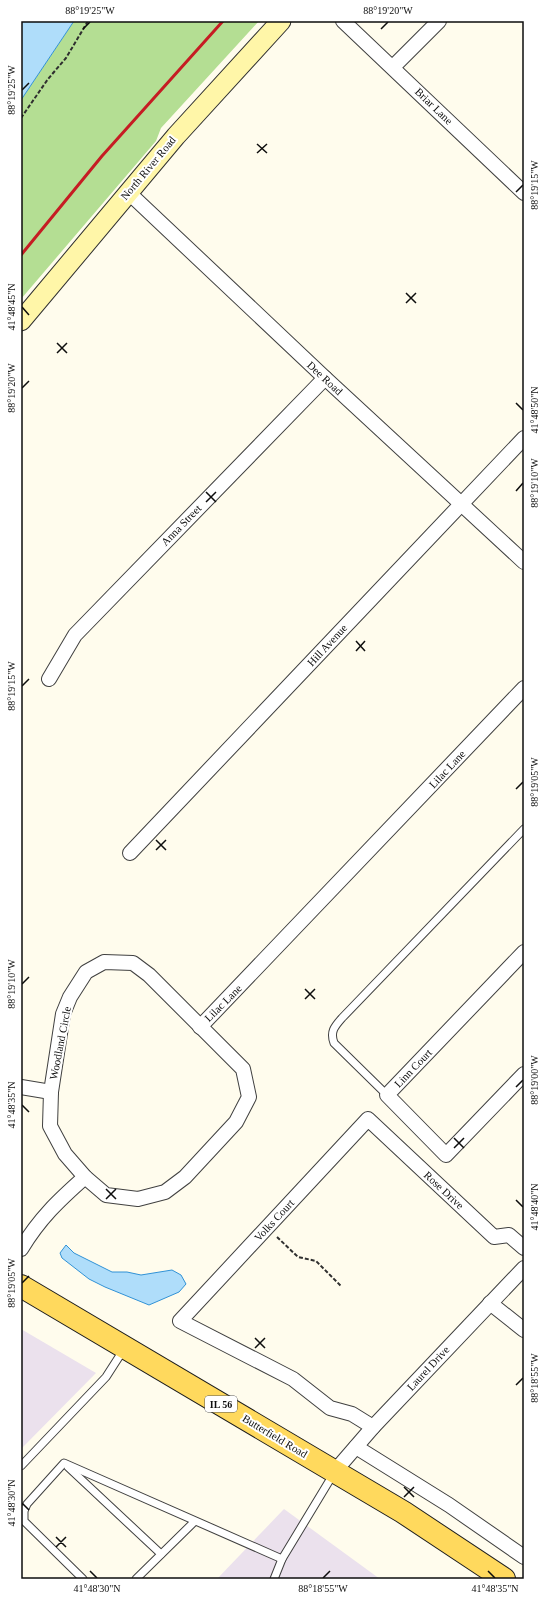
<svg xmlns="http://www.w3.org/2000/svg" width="545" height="1600" font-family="'Times New Roman',serif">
  <rect width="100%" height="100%" fill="#fffced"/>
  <g fill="#ebe1ed">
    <polygon points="21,1329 96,1373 21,1449"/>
    <polygon points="284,1509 380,1579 217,1579"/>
  </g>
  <polygon fill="#b4de93" points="74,21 259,21 161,128 156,141 21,299 21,100"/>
  <g fill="#afddfa" stroke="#3192d6">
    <polygon points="21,21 74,21 21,100"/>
    <polygon points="66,1245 74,1253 112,1272 127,1272 141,1275 172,1270 181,1275 186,1284 179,1292 149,1305 105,1287 89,1279 62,1258 60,1253"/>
  </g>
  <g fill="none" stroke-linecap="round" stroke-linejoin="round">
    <g stroke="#404040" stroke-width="9">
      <g id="lane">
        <path d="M387,1095l-53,-52c-4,-11 0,-16 8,-25l182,-189"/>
        <polyline points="21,1466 106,1377 124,1349"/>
        <polyline points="68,1467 161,1554"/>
        <polyline points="83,1579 24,1521 24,1511 27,1504 64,1463 282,1559"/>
        <polyline points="136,1579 194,1522"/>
        <polyline points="274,1579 282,1559 334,1473"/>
      </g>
    </g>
    <g stroke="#404040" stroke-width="16">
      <g id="street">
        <polyline points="343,21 524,193"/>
        <polyline points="393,67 439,21"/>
        <polyline points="128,192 325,378 524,562"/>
        <polyline points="49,679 75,635 325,378"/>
        <polyline points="130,853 524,438"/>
        <polyline points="524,952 387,1095 446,1155 524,1074"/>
        <polygon points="104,962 133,963 149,975 243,1069 249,1097 236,1122 185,1177 165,1192 138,1199 106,1195 85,1177 65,1154 50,1126 51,1092 63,1014 70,997 86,972"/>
        <polyline points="200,1027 524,688"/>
        <polyline points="21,1087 51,1092"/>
        <path d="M21,1249c19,-31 37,-48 64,-72"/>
        <polyline points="490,1303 524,1330"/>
        <polyline points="373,1427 352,1414 330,1408 293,1379 180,1321 368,1119 494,1237 509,1235 524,1248"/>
        <polyline points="356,1447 449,1505 524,1557"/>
        <polyline points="335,1471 373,1427 524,1268"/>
      </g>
    </g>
    <g stroke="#2f2f2f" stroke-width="21">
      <polyline id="secondary" points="21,321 176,136 281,21"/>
    </g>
    <g stroke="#1e1e1e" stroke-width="24">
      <polyline id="primary" points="21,1286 403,1512 504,1579"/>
    </g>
    <g stroke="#2f2f2f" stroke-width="2" stroke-dasharray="4 2" stroke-linecap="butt">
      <polyline points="21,118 48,79 66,58 88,21"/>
      <polyline points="277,1237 298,1257 316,1261 341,1286"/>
    </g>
    <use href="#lane" stroke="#fff" stroke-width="7"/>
    <use href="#street" stroke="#fff" stroke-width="14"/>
    <use href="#secondary" stroke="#fff6a8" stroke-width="19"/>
    <use href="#primary" stroke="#ffd95d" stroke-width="22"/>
    <polyline stroke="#c61c23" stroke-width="3" points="21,255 102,156 223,21"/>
  </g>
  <path fill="none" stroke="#0d0d0d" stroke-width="1.5" d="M83,29l7,-7M381,29l7,-7M22,90l7,-7M257,144l10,9M257,153l10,-9M516,192l7,-7M406,293l10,10M406,303l10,-10M22,307l7,8M57,343l10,10M57,353l10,-10M22,388l7,-7M516,403l7,7M516,491l7,-8M206,492l10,10M206,502l10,-10M356,641l9,10M356,651l9,-10M22,686l7,-7M516,789l7,-7M156,840l10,10M156,850l10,-10M22,984l7,-7M305,989l10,10M305,999l10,-10M516,1087l7,-7M22,1105l7,7M454,1138l10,10M454,1148l10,-10M106,1189l10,10M106,1199l10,-10M516,1200l7,7M22,1283l7,-7M255,1338l10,10M255,1348l10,-10M516,1385l7,-7M404,1487l10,10M404,1497l10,-10M22,1503l7,7M56,1537l10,10M56,1547l10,-10M90,1571l7,7M488,1571l7,7M323,1578l7,-7"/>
  <g text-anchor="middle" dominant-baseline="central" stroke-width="4" stroke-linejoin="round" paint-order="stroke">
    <rect fill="#fff" stroke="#565656" stroke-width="1" x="205" y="1396" width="32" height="16" rx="3"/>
    <g font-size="10" font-weight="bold" fill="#0d0d0d">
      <text x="221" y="1404">IL 56</text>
    </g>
    <g font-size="11" fill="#0d0d0d" stroke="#fff">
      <text transform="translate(434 106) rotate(44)">Briar Lane</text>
      <text transform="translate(148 168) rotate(-50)">North River Road</text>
      <text transform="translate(325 378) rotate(43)">Dee Road</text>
      <text transform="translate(181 525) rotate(-46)">Anna Street</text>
      <text transform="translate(327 645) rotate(-47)">Hill Avenue</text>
      <text transform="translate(447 769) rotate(-47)">Lilac Lane</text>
      <text transform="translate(223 1003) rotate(-45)">Lilac Lane</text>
      <text transform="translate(60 1043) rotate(-79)">Woodland Circle</text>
      <text transform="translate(413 1068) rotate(-46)">Linn Court</text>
      <text transform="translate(444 1190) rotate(43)">Rose Drive</text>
      <text transform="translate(274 1220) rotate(-47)">Volks Court</text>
      <text transform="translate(428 1368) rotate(-47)">Laurel Drive</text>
      <text transform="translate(275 1436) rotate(31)">Butterfield Road</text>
    </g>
  </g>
  <rect width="545" height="1600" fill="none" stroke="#ffffff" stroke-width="44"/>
  <rect x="22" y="22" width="501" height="1556" fill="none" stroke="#0d0d0d" stroke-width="1.5"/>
  <g font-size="10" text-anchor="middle" fill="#0d0d0d">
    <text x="90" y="14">88°19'25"W</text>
    <text x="388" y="14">88°19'20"W</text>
    <text transform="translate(11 90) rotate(-90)" y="4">88°19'25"W</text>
    <text transform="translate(534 185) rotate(-90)" y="4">88°19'15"W</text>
    <text transform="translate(11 307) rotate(-90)" y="4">41°48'45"N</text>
    <text transform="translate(11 388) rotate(-90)" y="4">88°19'20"W</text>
    <text transform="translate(534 410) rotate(-90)" y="4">41°48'50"N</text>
    <text transform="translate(534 483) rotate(-90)" y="4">88°19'10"W</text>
    <text transform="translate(11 686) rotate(-90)" y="4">88°19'15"W</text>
    <text transform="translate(534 782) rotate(-90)" y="4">88°19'05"W</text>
    <text transform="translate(11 984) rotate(-90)" y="4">88°19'10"W</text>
    <text transform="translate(534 1080) rotate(-90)" y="4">88°19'00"W</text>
    <text transform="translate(11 1105) rotate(-90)" y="4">41°48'35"N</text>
    <text transform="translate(534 1207) rotate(-90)" y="4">41°48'40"N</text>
    <text transform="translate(11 1283) rotate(-90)" y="4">88°19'05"W</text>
    <text transform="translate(534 1378) rotate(-90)" y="4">88°18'55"W</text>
    <text transform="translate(11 1503) rotate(-90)" y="4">41°48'30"N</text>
    <text x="97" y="1592">41°48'30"N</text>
    <text x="323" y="1592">88°18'55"W</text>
    <text x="495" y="1592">41°48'35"N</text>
  </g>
</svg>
